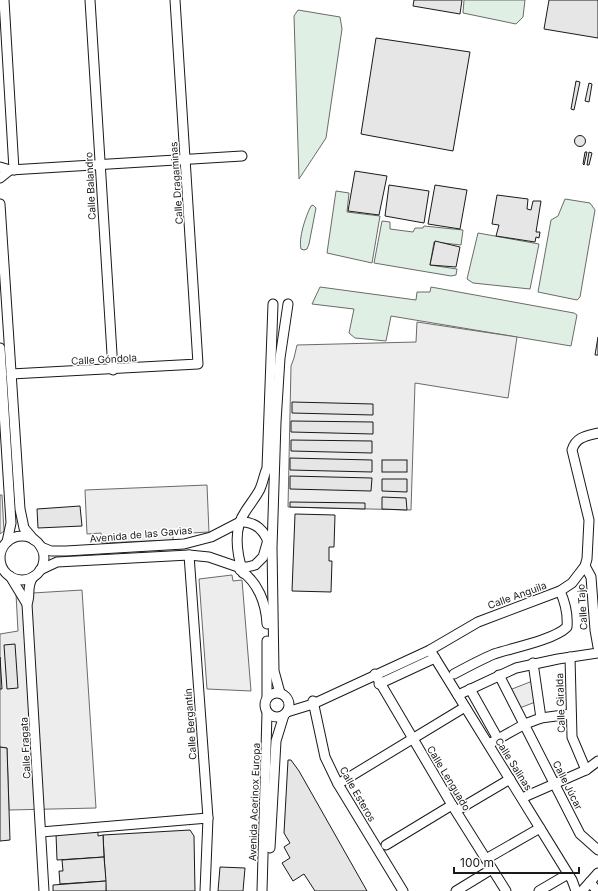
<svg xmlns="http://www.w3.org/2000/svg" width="598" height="891" font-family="Inter,sans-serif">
  <rect width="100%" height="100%" fill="#fff"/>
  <g fill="#e0efe3" stroke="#6a6a6a">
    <polygon points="464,0 525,0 523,17 516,24 463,13"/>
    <polygon points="298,10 340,17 342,29 326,138 299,179 294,16"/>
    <polygon points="336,191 349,193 347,212 380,216 372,263 327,253"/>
    <polygon points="565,199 590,203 595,210 580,297 577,300 538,292 551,220 558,216"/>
    <path d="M313,205l3,3 -7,36 -2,5 -3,1 -3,-1c-3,-10 5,-34 10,-43z"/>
    <polygon points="382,221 390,222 390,229 413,232 415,228 423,228 424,226 463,230 461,245 434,242 430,265 457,269 456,275 451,276 374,263"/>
    <polygon points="478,233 539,244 530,289 473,283 467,279"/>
    <polygon points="320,287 416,300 417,292 430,292 431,287 574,313 577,315 571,346 391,316 386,341 355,338 349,333 354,309 312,304"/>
  </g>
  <g fill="#ededed" stroke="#6a6a6a">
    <polygon points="417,322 517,337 508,398 415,383 411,510 288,507 291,366 294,358 297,345 416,342"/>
    <polygon points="207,485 209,532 173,534 173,540 102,543 101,533 87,534 85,490"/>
    <polygon points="0,495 2,495 4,531 0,534"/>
    <polygon points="232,575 233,581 242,580 251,691 207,689 199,579"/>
    <polygon points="82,590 96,808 9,810 7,748 0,747 0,634 18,631 16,594"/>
    <polygon points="535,680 538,701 517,709 507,691"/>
  </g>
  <g fill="#e6e6e6" stroke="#1a1a1a">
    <polygon points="414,0 462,0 460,14 413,6"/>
    <polygon points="549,0 598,0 598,38 544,29"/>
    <polygon points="376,38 470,52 453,151 361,134"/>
    <polygon points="576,81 580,82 574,110 571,109"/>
    <polygon points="589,83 592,84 589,102 585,101"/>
    <circle cx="580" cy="141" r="5.5"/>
    <polygon points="585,152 587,152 584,165 583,164"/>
    <polygon points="589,152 592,153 589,165 587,165"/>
    <polygon points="355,171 387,176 379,215 348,211"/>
    <polygon points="389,185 429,191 424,223 385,216"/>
    <polygon points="435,185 467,190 460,229 428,224"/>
    <polygon points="497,195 528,199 527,209 531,210 533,201 541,201 536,232 540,232 539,238 536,237 535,242 496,236 499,225 492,224"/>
    <polygon points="435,241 460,247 456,267 430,265"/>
    <polygon points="598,337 598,355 595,355"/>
    <polygon points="292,402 373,404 373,415 292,413"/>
    <polygon points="291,421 373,422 373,434 291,432"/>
    <polygon points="291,440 372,441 372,453 291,451"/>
    <polygon points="290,458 372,460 372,472 290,470"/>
    <rect x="382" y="460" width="25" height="12"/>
    <polygon points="290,476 372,478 371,491 290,489"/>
    <polygon points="382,479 407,479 407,492 382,491"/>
    <polygon points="382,497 406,498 407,510 382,509"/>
    <polygon points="290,502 365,503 365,509 290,507"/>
    <polygon points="80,506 82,526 38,528 37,509"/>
    <polygon points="295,514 335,515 334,547 329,547 329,561 332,561 331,592 292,591"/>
    <polygon points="15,644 18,688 7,689 4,645"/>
    <polygon points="0,657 2,689 0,689"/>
    <polygon points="0,747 7,748 10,840 0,841"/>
    <polygon points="288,760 291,760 299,771 367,891 315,891 304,874 293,881 282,863 290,858 284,847 290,843 284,833"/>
    <polygon points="190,830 194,836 195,891 106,891 103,835"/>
    <polygon points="98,831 98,836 103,835 104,857 57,860 56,834"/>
    <polygon points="104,857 106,881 60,884 59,871 63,871 62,860"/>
    <polygon points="220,867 245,868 243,891 218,891"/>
    <polygon points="106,881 106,891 53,891 53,885"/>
  </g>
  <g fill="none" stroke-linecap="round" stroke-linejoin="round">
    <g stroke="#1a1a1a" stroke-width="11">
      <g id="minor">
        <polyline points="4,0 14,170"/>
        <polyline points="90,0 113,370"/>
        <polyline points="0,167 10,170 242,156"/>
        <polyline points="0,178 10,170"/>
        <polyline points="0,204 20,509 24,528 34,540"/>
        <polyline points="0,348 11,523 7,542"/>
        <polyline points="11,374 198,364 175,0"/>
        <circle cx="22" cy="558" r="22"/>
        <path d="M41,547l10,4h15l118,-7 27,-7 29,-15c15,-1 26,9 29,24"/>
        <polyline points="189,555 208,818 205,891"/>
        <polyline points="585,566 591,577 595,630 598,647"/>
        <polyline points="40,570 57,562 189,555 209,557 238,567 247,567 255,565 263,557 268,540"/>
        <path d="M240,570c18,12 26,33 27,54"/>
        <path d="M243,573c-6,-19 -10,-44 2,-61 5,-8 11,-15 15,-23 3,-7 4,-14 7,-21l6,-164"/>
        <polyline points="10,576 27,604"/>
        <path d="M33,577c-7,10 -2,18 -6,27l17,287"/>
        <polyline points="267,641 267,697"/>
        <polyline points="430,650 572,880 576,891"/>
        <polyline points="570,657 572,737 586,770"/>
        <polyline points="533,663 541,718"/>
        <polyline points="375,674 452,805 506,891"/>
        <path d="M454,674c13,-7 26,-14 40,-20 18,-6 60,-14 73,-27 1,-12 -2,-25 -7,-36"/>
        <polyline points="499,675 580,834 598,850"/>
        <polyline points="379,684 435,658"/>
        <polyline points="470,689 498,739"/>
        <circle cx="277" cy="705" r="12"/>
        <polyline points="280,693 274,671 272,548 276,422 280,358 288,304"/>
        <polyline points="458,695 516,668 558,659 598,653"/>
        <polyline points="313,701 325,757 338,784 403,891"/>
        <path d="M287,712l26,-8 117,-54 48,-28 82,-31 12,-8 13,-17 2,-7 2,-39 -17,-70c4,-13 14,-14 26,-17"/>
        <polyline points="489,744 525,724 541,718 571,714"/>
        <polyline points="338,784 465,707"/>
        <polyline points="522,798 586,770 598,761"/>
        <polyline points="456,811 510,779"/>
        <polyline points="41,832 208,818"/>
        <polyline points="386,845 452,805"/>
        <polyline points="270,848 276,741 284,715"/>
        <polyline points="486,859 540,828"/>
        <polyline points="590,882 597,891"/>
        <polyline points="262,891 267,713"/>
        <polyline points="456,891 492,869"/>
        <polyline points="539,891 568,874"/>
        <polyline points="582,891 598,873"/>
      </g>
    </g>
    <use href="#minor" stroke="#fff" stroke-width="9"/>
  </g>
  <g text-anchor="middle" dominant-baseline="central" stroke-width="3" stroke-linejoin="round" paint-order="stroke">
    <g font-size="10" fill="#1a1a1a" stroke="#fff">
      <text transform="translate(176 183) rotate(-94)">Calle Dragaminas</text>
      <text transform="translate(90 186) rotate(-93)">Calle Balandro</text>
      <text transform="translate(104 359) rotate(-3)">Calle Góndola</text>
      <text transform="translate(141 534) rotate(-5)">Avenida de las Gavias</text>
      <text transform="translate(517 595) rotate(-20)">Calle Anguila</text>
      <text transform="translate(582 607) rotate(-94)">Calle Tajo</text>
      <text transform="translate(560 703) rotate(-92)">Calle Giralda</text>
      <text transform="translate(190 724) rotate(-94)">Calle Bergantín</text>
      <text transform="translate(25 748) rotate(-93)">Calle Fragata</text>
      <text transform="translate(514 764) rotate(58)">Calle Salinas</text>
      <text transform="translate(449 778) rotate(59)">Calle Lenguado</text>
      <text transform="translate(568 785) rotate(63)">Calle Júcar</text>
      <text transform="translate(358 794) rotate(60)">Calle Esteros</text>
      <text transform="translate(254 802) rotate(-88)">Avenida Acerinox Europa</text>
    </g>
  </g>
  <path d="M454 867v6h125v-6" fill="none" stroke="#1a1a1a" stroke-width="2"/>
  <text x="460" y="867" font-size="12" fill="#1a1a1a" stroke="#ffffff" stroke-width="3" paint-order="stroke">100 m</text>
</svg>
